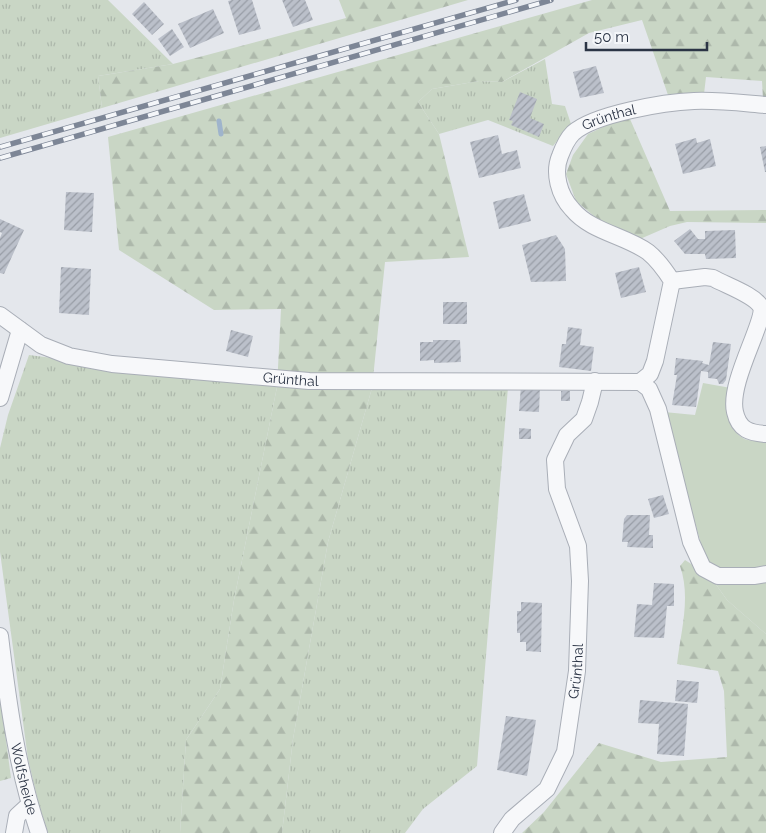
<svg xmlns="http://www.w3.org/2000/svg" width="766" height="833" font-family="Raleway,sans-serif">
  <defs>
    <pattern id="grass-tufts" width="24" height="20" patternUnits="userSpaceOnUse" patternTransform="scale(1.25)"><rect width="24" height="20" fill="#c9d6c5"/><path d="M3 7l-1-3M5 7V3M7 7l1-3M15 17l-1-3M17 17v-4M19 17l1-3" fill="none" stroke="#adb8ab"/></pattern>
    <pattern id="forest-firs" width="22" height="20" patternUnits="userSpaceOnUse" patternTransform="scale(1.25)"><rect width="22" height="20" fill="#c9d6c5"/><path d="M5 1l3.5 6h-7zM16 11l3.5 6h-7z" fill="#adb8ab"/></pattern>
    <pattern id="building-hatch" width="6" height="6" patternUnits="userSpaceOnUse" patternTransform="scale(1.25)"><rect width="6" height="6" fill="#bbc0ca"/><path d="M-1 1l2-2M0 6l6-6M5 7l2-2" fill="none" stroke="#989da6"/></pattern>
  </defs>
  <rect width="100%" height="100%" fill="#e4e7ec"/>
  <g fill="url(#grass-tufts)">
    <polygon points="0,0 108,0 173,64 98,76 102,108 0,138"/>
    <polygon points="545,59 552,104 565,106 571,124 553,146 488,120 439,134 418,102 432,89 479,81 502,82"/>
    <polygon points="29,355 277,387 234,600 220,689 186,740 180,833 48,833 39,805 28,759 0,552 0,448 8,415"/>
    <polygon points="508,387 477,766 423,809 405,833 282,833 293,739 328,542 372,388"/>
  </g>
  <g fill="url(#forest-firs)">
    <polygon points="339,0 468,0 102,108 98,76 173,64 346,18"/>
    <polygon points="592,0 766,0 766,100 763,99 762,81 706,77 704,94 668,95 642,20 589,33 502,82 479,81 432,89 418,102 439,134 469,257 385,262 372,388 328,542 293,739 282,833 180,833 186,740 220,689 234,600 277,387 281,309 214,310 119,250 108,137"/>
    <polygon points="630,119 670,211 766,210 766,223 687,222 670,226 640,239 625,233 595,217 576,201 566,174 573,155 588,134 616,121"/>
    <path d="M685,560l25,16 17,24 39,34v199h-244l22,-21 55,-69 62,19 66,-5 -3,-66 -6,-20 -41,-7c4,-33 14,-67 3,-98z"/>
    <polygon points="0,694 11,778 0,781"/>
  </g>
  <path fill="#c9d6c5" d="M703,383l28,5c-2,17 -6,40 12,50 5,4 16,2 23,3v193l-39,-34 -17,-24 -46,-164 31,3z"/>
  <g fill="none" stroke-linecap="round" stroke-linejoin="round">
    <polyline stroke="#9fb4cc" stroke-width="5" points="219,121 221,134"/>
  </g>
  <g fill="url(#building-hatch)">
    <polygon points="232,0 252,0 261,29 239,35 228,1"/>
    <polygon points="282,0 305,0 313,20 293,27"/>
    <polygon points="144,2 164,24 152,35 132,14"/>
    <polygon points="213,9 224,33 190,48 178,24"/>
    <polygon points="172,29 184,47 170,56 158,39"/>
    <polygon points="596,66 604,93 580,98 573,72"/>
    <polygon points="520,92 537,99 530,118 544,124 539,137 511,125 513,121 509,120"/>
    <polygon points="498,135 502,154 517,150 521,168 479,178 470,142"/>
    <polygon points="696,138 697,143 710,139 716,166 683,174 675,144"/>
    <polygon points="766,146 766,172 765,172 760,147"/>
    <polygon points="66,192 94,193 92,232 64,230"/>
    <polygon points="524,194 531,221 499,229 493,202"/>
    <polygon points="0,219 24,230 4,274 0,273 0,238 2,233 0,232"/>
    <polygon points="690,229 698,239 705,239 705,231 735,230 736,258 706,259 705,254 685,254 674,241"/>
    <polygon points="556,235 565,249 566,281 531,282 522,245"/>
    <polygon points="61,267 91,269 89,315 59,313"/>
    <polygon points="639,267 646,292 621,298 615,273"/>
    <rect x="443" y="302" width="24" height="22"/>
    <polygon points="568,327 582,329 580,345 594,347 591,371 559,367 562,344 566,344"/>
    <polygon points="231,330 253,336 248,357 226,351"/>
    <polygon points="433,340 460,340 461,362 434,363 434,360 420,361 420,342 433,342"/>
    <polygon points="713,342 731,344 726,380 723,384 719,384 717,379 708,378 708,372 701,371 696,407 672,405 677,375 674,375 676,358 703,361 702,363 709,365"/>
    <polygon points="521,386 540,387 539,412 519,411"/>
    <rect x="561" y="391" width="9" height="10"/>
    <polygon points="519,428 531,429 531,439 519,439"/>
    <polygon points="663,495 669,514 654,518 648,499"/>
    <polygon points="627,515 650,515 649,535 653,535 653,548 627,547 628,542 622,542 624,519"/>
    <polygon points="654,583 674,584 674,606 667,606 664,638 634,637 637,604 652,605"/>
    <polygon points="521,602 542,603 541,652 526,651 526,642 520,642 520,633 517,633 517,611 521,611"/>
    <polygon points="677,680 699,682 697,703 675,701"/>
    <polygon points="640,700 688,704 684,756 657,754 659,724 638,723"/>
    <polygon points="506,716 536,720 527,776 497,770"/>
  </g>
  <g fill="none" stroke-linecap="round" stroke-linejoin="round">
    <g stroke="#a9aeb7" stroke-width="18">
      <g id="minor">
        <path d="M672,281l33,-4 8,1c12,7 42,17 48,29 5,14 -33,75 -26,105 4,18 15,21 31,22"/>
        <path id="s1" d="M0,315l41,30 28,11 43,8 197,17 331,1 10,-8 5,-13 17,-80c-7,-11 -14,-21 -24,-29 -24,-17 -57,-20 -76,-43 -13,-14 -19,-36 -12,-53 3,-8 7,-17 13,-23 21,-19 92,-31 121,-32 24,-1 48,2 72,4"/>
        <polyline points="640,382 649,389 658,409 691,542 703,568 718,576 755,576 766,574"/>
        <polyline points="0,398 20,330"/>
        <path id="s2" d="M0,636c8,67 17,133 39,197"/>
        <polyline points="14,833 17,816 29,805"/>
        <path id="s3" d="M502,833l10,-14 35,-30 18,-37 12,-81 3,-90 -2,-35 -21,-57 -2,-29 12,-25 17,-16 6,-17 5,-21"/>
      </g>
    </g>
    <use href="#minor" stroke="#f7f8fa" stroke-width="16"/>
    <g stroke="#7d8696" stroke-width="5.5">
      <g id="rail">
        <polyline points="0,147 516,0"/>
        <polyline points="0,158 551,0"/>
      </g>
    </g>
    <use href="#rail" stroke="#f4f6f9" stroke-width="4" stroke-dasharray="11" stroke-linecap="butt"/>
  </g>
  <g text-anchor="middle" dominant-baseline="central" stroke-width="4" stroke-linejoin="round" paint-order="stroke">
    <g font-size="14" fill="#2b3445" stroke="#f4f6f9">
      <text stroke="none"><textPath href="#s1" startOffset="1011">Grünthal</textPath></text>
      <text stroke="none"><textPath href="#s1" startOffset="304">Grünthal</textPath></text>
      <text stroke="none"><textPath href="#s3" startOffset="186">Grünthal</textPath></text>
      <text stroke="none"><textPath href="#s2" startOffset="145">Wolfsheide</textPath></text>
    </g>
  </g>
  <path d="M586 42v8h121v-8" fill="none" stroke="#2b3445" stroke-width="2.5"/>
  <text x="594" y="42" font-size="15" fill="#2b3445" stroke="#f4f6f9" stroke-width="4" paint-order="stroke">50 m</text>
</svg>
